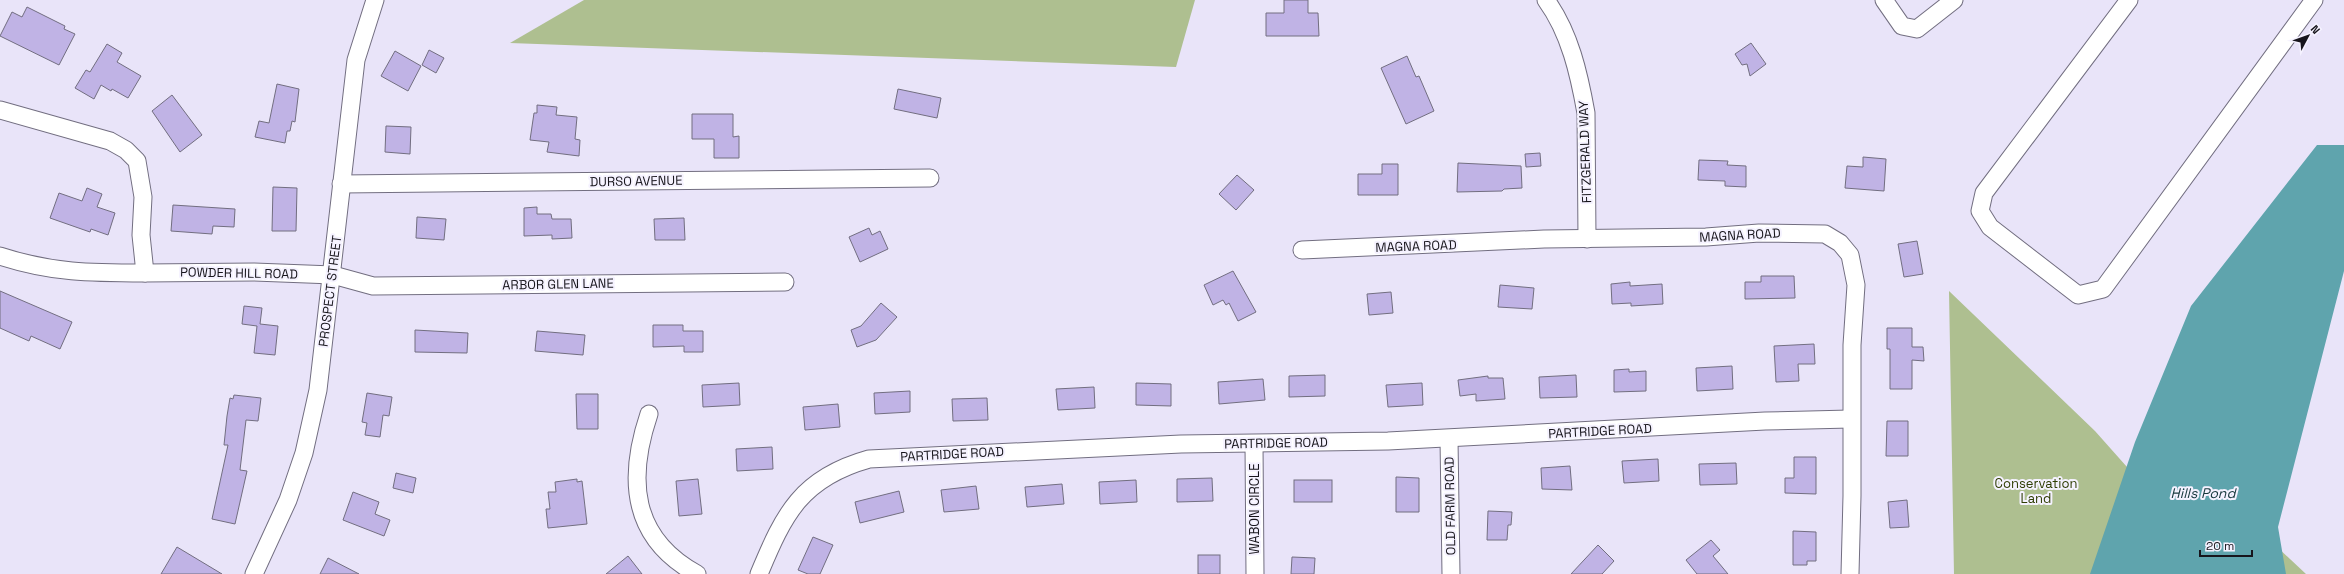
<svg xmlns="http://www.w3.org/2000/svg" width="2344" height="574" font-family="'Space Grotesk',sans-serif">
  <rect width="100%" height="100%" fill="#e9e4f9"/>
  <g fill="#aebf90">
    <polygon points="584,0 1195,0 1176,67 510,43"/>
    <polygon points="1949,291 2095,431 2135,476 2284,481 2275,545 2306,574 1954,574"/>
  </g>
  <polygon fill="#5fa4ad" points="2317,145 2344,145 2344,271 2278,527 2286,574 2090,574 2135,442 2191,306"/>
  <g fill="#c0b3e5" stroke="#726e80">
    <polygon points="1284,0 1308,0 1308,13 1318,13 1319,36 1266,36 1266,13 1284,13"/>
    <polygon points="27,7 65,26 64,29 75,34 59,65 0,36 12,12 22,17"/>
    <polygon points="1751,43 1766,64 1750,76 1747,64 1742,65 1735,54"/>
    <polygon points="107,44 122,53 117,62 141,76 128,98 112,89 111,91 101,85 94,99 75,88 86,70 90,72"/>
    <polygon points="429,50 444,58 436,73 422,65"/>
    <polygon points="395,51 421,66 408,91 381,76"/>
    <polygon points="1407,56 1416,77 1419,76 1434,111 1406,124 1381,68"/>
    <polygon points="277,84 299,89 295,122 292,121 290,131 287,131 285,143 255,137 259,121 269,123"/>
    <polygon points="898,89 941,98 937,118 894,109"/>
    <polygon points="172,95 202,135 180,152 152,111"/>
    <polygon points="537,105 557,107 556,115 577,117 575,139 580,140 579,156 547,152 549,142 530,140 534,113 537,113"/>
    <polygon points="692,114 733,114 733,137 739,136 739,158 714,158 714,139 692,139"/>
    <polygon points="386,126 411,127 410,154 385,152"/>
    <polygon points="1540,153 1541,166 1526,167 1525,154"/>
    <polygon points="1863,157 1886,159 1884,191 1845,188 1847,166 1863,167"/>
    <polygon points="1699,160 1728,161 1727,165 1746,166 1746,187 1725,186 1725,181 1698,180"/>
    <polygon points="1458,163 1521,166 1522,188 1504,189 1502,191 1457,192"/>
    <polygon points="1382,164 1398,164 1398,195 1358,195 1358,174 1382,174"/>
    <polygon points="1237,175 1254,190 1236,210 1219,194"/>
    <polygon points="273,187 297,188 296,231 272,231"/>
    <polygon points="87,188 102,194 97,207 115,213 108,235 91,229 90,232 50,218 59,193 82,201"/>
    <polygon points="173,205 235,209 234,227 213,226 212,234 171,231"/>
    <polygon points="537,207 537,214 551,214 552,219 571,219 572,238 552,239 552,235 524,236 524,208"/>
    <polygon points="417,217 446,219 444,240 416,238"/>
    <polygon points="684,218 685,240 655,240 654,219"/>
    <polygon points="869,228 872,235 880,231 888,249 860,262 849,237"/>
    <polygon points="1917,241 1923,274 1904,277 1898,244"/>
    <polygon points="1233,271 1256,312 1238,321 1229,303 1226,305 1223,300 1213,305 1204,285"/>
    <polygon points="1761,276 1794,276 1795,298 1745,299 1745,282 1761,282"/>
    <polygon points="1630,282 1630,286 1662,284 1663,304 1631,306 1631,303 1612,304 1611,284"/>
    <polygon points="1500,285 1534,288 1532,309 1498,307"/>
    <polygon points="0,291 72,322 60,349 31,336 29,341 0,328"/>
    <polygon points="1391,292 1393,313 1369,315 1367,294"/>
    <polygon points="881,303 897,317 876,340 857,347 851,330 861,326"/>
    <polygon points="244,306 262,308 260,324 278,326 275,355 254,353 257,326 242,324"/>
    <polygon points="653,325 683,325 683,331 703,331 703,352 684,352 684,346 653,347"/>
    <polygon points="1887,328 1912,328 1912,347 1923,347 1924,361 1912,360 1912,389 1890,389 1890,349 1887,349"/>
    <polygon points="415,330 468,333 467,353 415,352"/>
    <polygon points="537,331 585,335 583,355 535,351"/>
    <polygon points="1814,344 1815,364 1798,364 1799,381 1776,382 1774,346"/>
    <polygon points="1732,366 1733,389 1697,391 1696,368"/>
    <polygon points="1629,369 1629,372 1646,371 1646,391 1614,392 1614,370"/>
    <polygon points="1325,375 1325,396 1289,397 1289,376"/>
    <polygon points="1576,375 1577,397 1540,398 1539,377"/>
    <polygon points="1488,376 1488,378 1503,378 1505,399 1476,401 1476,394 1460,396 1458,380"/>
    <polygon points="1263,379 1265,400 1219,404 1218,382"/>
    <polygon points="739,383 740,405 703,407 702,385"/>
    <polygon points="1136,383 1171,384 1171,406 1136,405"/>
    <polygon points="1422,383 1423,405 1388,407 1386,385"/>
    <polygon points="1094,387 1095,408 1058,410 1056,389"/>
    <polygon points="910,391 910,412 875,414 874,393"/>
    <polygon points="367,393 392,397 389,416 383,415 380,437 365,435 367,423 362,422"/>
    <polygon points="576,394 598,394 598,429 577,429"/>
    <polygon points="234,395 261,398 258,421 246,420 240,470 247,471 235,524 212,519 228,445 224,445 227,416 230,398 233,399"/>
    <polygon points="987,398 988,420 953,421 952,399"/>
    <polygon points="838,404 840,427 805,430 803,407"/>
    <polygon points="1887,421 1908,421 1908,456 1886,456"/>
    <polygon points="772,447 773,469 737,471 736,449"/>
    <polygon points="1794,457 1816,457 1816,494 1785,493 1785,478 1794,478"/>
    <polygon points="1658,459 1659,481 1624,483 1622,461"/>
    <polygon points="1736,463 1737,484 1700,485 1699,464"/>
    <polygon points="1570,466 1572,490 1542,489 1541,468"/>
    <polygon points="396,473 416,478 413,493 393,488"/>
    <polygon points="1396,477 1419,478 1419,512 1396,512"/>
    <polygon points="1212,478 1213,501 1177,502 1177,479"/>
    <polygon points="577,479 577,482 582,481 587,524 548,528 546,509 550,509 548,492 556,492 555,482"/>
    <polygon points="698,479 702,514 679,516 676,481"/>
    <polygon points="1136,480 1137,502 1100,504 1099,482"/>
    <rect x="1294" y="480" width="38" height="22"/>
    <polygon points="1062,484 1064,504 1027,507 1025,487"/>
    <polygon points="976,486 979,509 944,512 941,490"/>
    <polygon points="899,491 904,512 860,523 855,502"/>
    <polygon points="353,492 379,502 375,514 390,520 384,536 343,520"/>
    <polygon points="1907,500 1909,527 1890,528 1888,502"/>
    <polygon points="1488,511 1512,512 1511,525 1508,525 1507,540 1487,540"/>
    <polygon points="1793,531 1816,532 1816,561 1807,561 1807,565 1793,565"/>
    <polygon points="813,537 833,545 820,574 808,574 798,570"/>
    <polygon points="1711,540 1720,550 1713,556 1728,574 1697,574 1686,560"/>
    <polygon points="1598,545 1614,561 1602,574 1571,574"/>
    <polygon points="177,547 222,574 161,574"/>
    <rect x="1198" y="555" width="22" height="19"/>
    <polygon points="628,556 642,574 606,574"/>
    <polygon points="1292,557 1315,558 1314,574 1291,574"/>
    <polygon points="328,558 359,574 320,574"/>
  </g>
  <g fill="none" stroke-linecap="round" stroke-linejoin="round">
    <g stroke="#726e80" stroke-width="19">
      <g id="minor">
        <path d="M1546,0c24,33 33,74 40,113l1,126"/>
        <polyline points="1884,0 1902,26 1917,29 1954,0"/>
        <polyline points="2129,0 1984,193 1980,211 1990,227 2078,295 2103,289 2314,0"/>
        <path d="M0,110l110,31 16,9 11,11 6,36 -2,38 4,38c-54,0 -93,0 -145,-17"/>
        <polyline points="341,184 930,178"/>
        <polyline points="1302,250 1544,239 1706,237 1759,233 1825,234 1840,243 1850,255 1856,285 1852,345 1852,496 1850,574"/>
        <polyline points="145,273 254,272 333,275 373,286 785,282"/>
        <path d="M649,414c-22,65 -18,124 48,160"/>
        <polyline points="1449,439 1451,574"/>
        <polyline points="1254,444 1255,574"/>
        <polyline points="254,574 288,500 304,453 318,390 356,60 375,0"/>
        <path d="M759,574c25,-60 42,-96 110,-115l312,-15 207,-3 377,-20 85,-2"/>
      </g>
    </g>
    <use href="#minor" stroke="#fff" stroke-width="17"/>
  </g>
  <g text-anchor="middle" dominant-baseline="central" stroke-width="4" stroke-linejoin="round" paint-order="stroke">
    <g font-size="13" fill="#17151c" stroke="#f5f2ff">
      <text transform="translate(1585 152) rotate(-92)">FITZGERALD WAY</text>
      <text transform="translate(636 181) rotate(-1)">DURSO AVENUE</text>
      <text transform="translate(1740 235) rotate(-3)">MAGNA ROAD</text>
      <text transform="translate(1416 246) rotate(-2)">MAGNA ROAD</text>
      <text transform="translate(239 273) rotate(1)">POWDER HILL ROAD</text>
      <text transform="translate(558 284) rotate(-1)">ARBOR GLEN LANE</text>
      <text transform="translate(330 291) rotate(-83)">PROSPECT STREET</text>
      <text transform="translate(1600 431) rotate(-3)">PARTRIDGE ROAD</text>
      <text transform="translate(1276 443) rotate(-1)">PARTRIDGE ROAD</text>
      <text transform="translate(952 454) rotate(-3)">PARTRIDGE ROAD</text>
      <text transform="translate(1450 506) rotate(-91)">OLD FARM ROAD</text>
      <text transform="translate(1254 509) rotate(-90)">WABON CIRCLE</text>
    </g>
    <g font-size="13" fill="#2f3e04" stroke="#f5f2ff">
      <text x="2036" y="483">Conservation<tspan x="2036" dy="15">Land</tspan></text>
    </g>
    <g font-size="14" font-style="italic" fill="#15373c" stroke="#f5f2ff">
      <text x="2203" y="493">Hills Pond</text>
    </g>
  </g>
  <g transform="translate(2308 36) rotate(49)" stroke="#f5f2ff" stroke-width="3" paint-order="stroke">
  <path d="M0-3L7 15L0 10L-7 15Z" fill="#17151c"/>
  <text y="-6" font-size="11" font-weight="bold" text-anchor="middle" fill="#17151c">N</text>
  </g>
  <path d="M2200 550v6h52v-6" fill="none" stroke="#17151c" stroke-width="2"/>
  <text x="2206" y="550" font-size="12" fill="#17151c" stroke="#f5f2ff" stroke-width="3" paint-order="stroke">20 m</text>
</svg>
